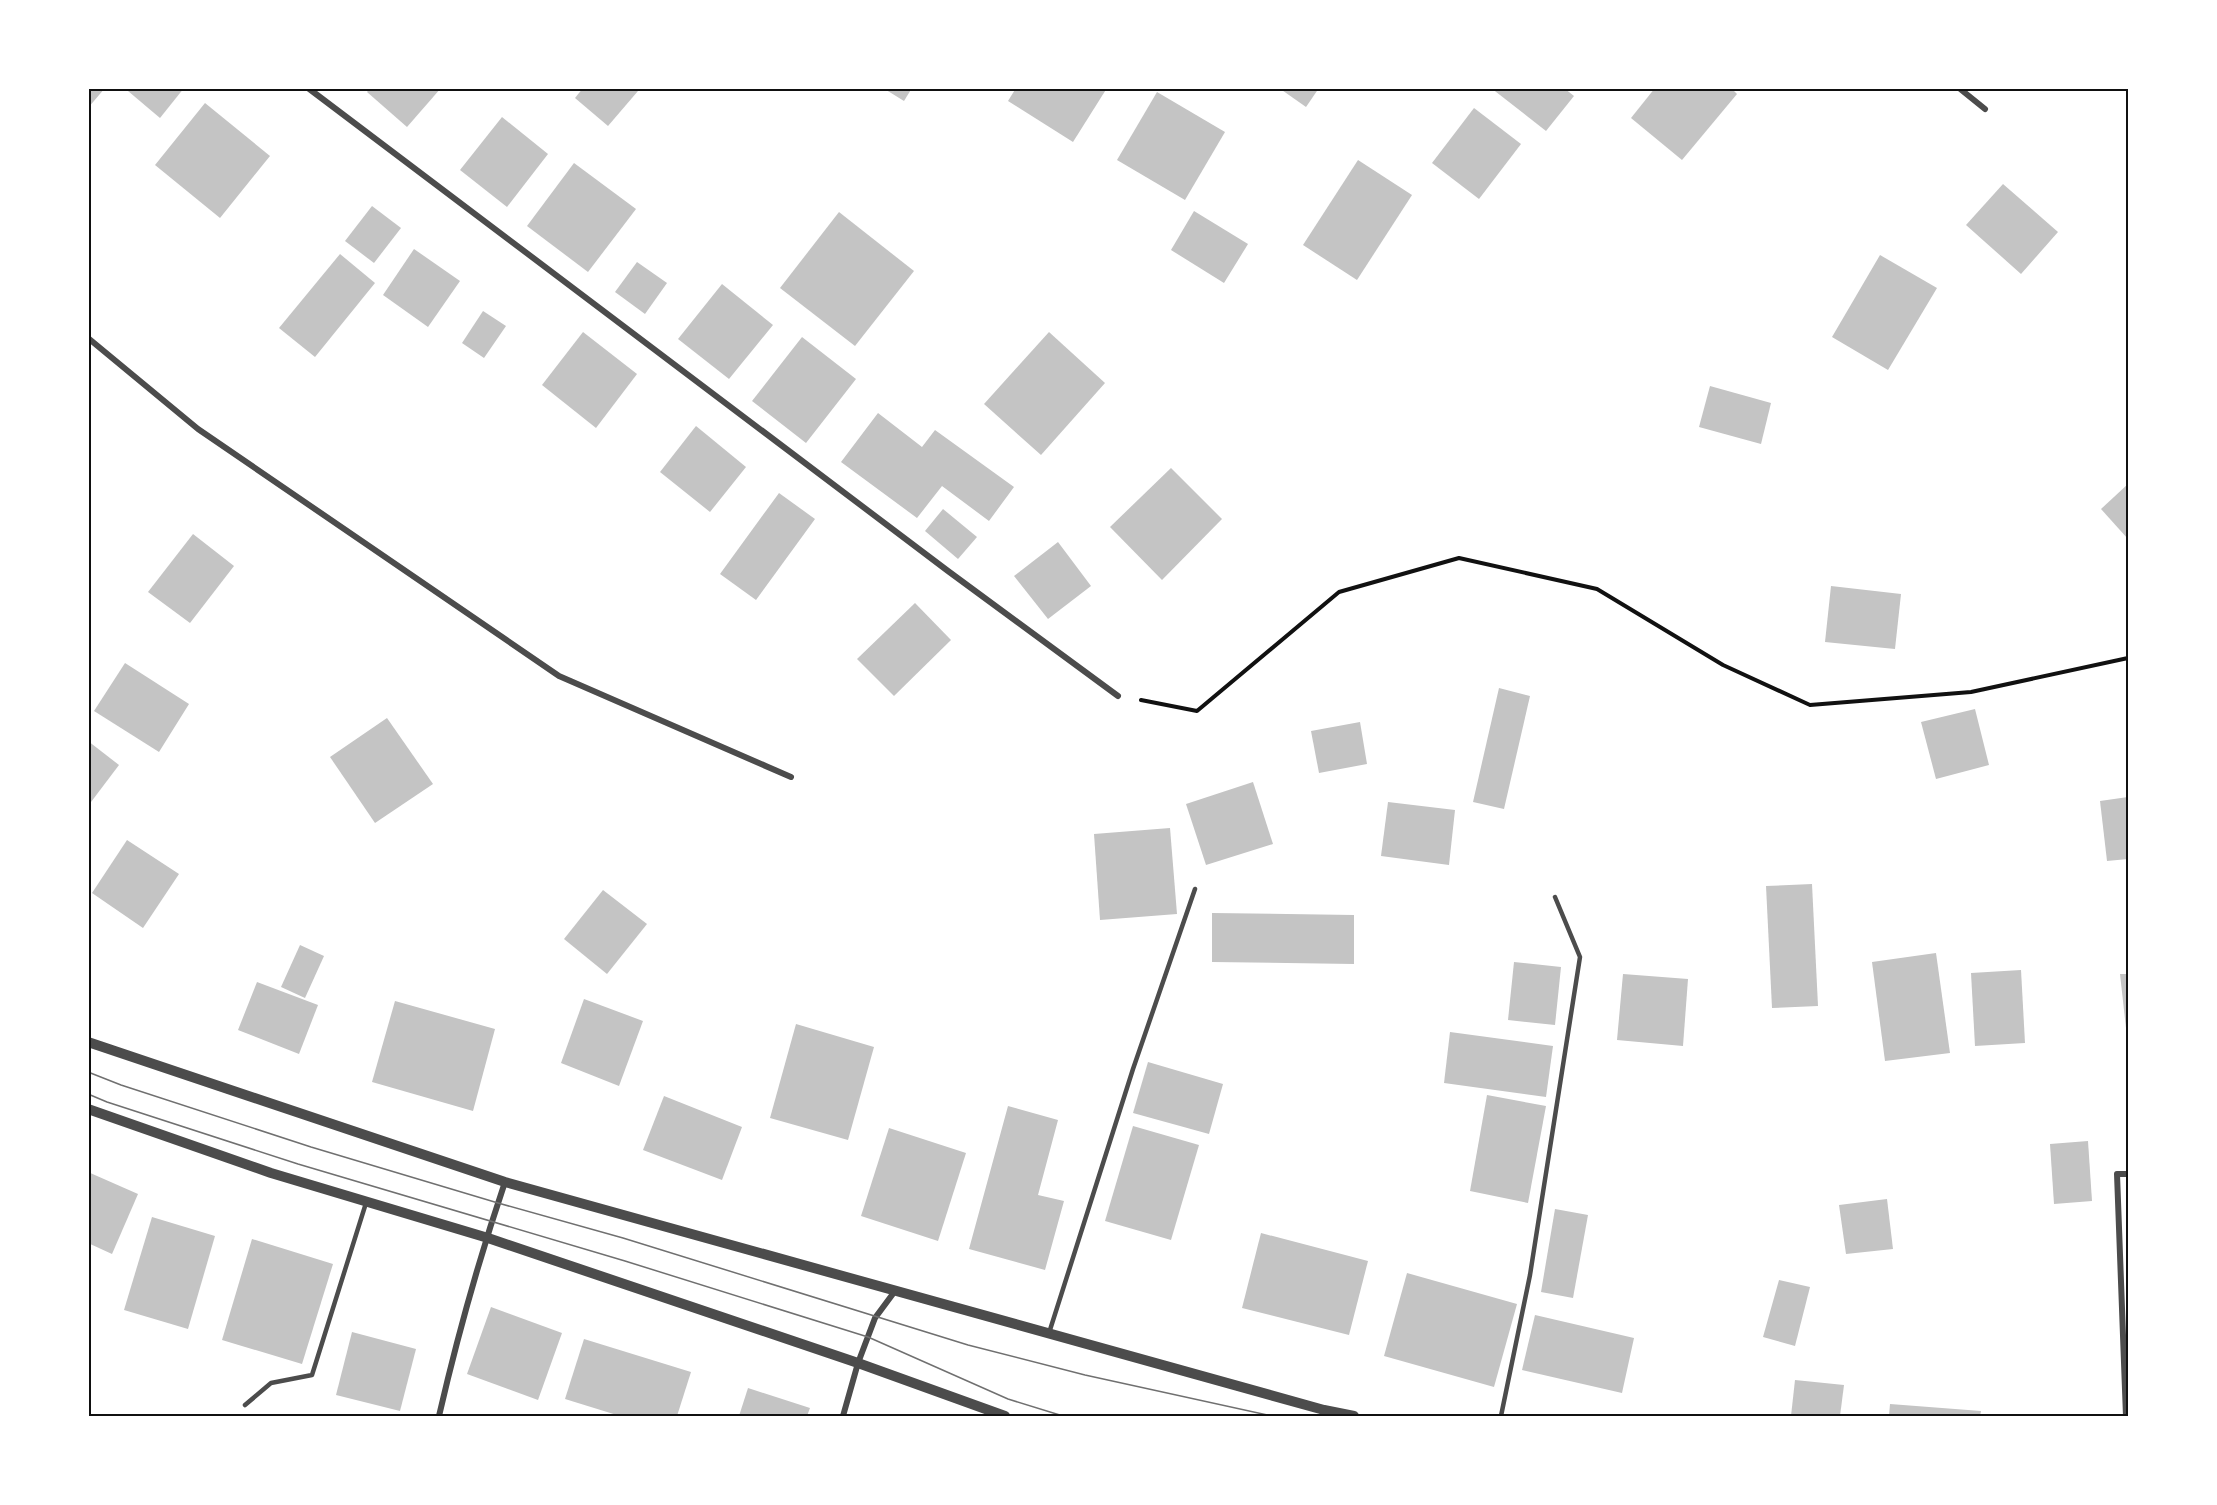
<svg xmlns="http://www.w3.org/2000/svg" width="2217" height="1505" font-family="'PT Sans Narrow',sans-serif">
  <rect width="100%" height="100%" fill="#fff"/>
  <g fill="#c4c4c4">
    <polygon points="88,88 105,88 88,108"/>
    <polygon points="130,88 184,88 160,118 128,91"/>
    <polygon points="370,88 441,88 407,127 367,92"/>
    <polygon points="583,88 636,88 638,91 608,126 575,98"/>
    <polygon points="883,88 912,88 904,101"/>
    <polygon points="1016,88 1107,88 1073,142 1008,101"/>
    <polygon points="1279,88 1319,88 1306,107"/>
    <polygon points="1491,88 1564,88 1574,96 1546,131"/>
    <polygon points="1655,88 1731,88 1737,94 1682,160 1631,118"/>
    <polygon points="1157,92 1225,132 1185,200 1117,160"/>
    <polygon points="205,103 270,156 220,218 155,165"/>
    <polygon points="1474,108 1521,144 1479,199 1432,163"/>
    <polygon points="502,117 548,154 507,207 460,170"/>
    <polygon points="1358,160 1412,195 1357,280 1303,245"/>
    <polygon points="574,163 636,209 588,272 527,226"/>
    <polygon points="2003,184 2058,232 2021,274 1966,225"/>
    <polygon points="372,206 401,228 374,263 345,241"/>
    <polygon points="1194,211 1248,244 1224,283 1171,250"/>
    <polygon points="839,212 914,271 855,346 780,288"/>
    <polygon points="414,249 460,281 428,327 383,295"/>
    <polygon points="340,254 375,283 315,357 279,328"/>
    <polygon points="1880,255 1937,288 1888,370 1832,337"/>
    <polygon points="637,262 667,283 645,314 615,292"/>
    <polygon points="722,284 773,325 729,379 678,339"/>
    <polygon points="483,311 506,326 484,358 462,343"/>
    <polygon points="583,332 637,374 596,428 542,385"/>
    <polygon points="1049,332 1105,383 1041,455 984,404"/>
    <polygon points="802,337 856,379 806,443 752,401"/>
    <polygon points="1710,386 1771,403 1761,444 1699,427"/>
    <polygon points="878,413 922,447 935,430 1014,487 989,521 942,486 917,518 841,462"/>
    <polygon points="696,426 746,467 710,512 660,472"/>
    <polygon points="1171,468 1222,519 1162,580 1110,527"/>
    <polygon points="2128,484 2128,539 2101,509"/>
    <polygon points="779,493 815,519 756,600 720,574"/>
    <polygon points="943,509 977,537 958,559 925,531"/>
    <polygon points="193,534 234,566 190,623 148,592"/>
    <polygon points="1058,542 1091,586 1048,619 1014,576"/>
    <polygon points="1831,586 1901,594 1895,649 1825,642"/>
    <polygon points="915,603 951,640 894,696 857,659"/>
    <polygon points="125,663 189,704 159,752 94,711"/>
    <polygon points="1499,688 1530,696 1504,809 1473,802"/>
    <polygon points="1975,709 1989,765 1936,779 1921,722"/>
    <polygon points="387,718 433,784 375,823 330,757"/>
    <polygon points="1360,722 1367,764 1319,773 1311,731"/>
    <polygon points="88,741 119,765 88,806"/>
    <polygon points="1253,782 1273,844 1206,865 1186,804"/>
    <polygon points="2128,797 2128,859 2107,861 2100,801"/>
    <polygon points="1388,802 1455,810 1449,865 1381,856"/>
    <polygon points="1170,828 1177,914 1100,920 1094,834"/>
    <polygon points="127,840 179,874 143,928 92,893"/>
    <polygon points="1812,884 1818,1006 1772,1008 1766,886"/>
    <polygon points="603,890 647,924 607,974 564,939"/>
    <polygon points="1212,913 1354,915 1354,964 1212,962"/>
    <polygon points="300,945 324,956 305,998 281,987"/>
    <polygon points="1936,953 1950,1053 1885,1061 1872,962"/>
    <polygon points="1514,962 1561,967 1555,1025 1508,1020"/>
    <polygon points="2021,970 2025,1043 1975,1046 1971,973"/>
    <polygon points="1623,974 1688,979 1683,1046 1617,1040"/>
    <polygon points="2120,974 2128,974 2128,1037 2127,1037"/>
    <polygon points="257,982 318,1005 299,1054 238,1030"/>
    <polygon points="584,999 643,1021 619,1086 561,1063"/>
    <polygon points="395,1001 495,1029 473,1111 372,1082"/>
    <polygon points="796,1024 874,1047 848,1140 770,1118"/>
    <polygon points="1450,1032 1553,1046 1546,1097 1444,1083"/>
    <polygon points="1148,1062 1223,1084 1209,1134 1133,1113"/>
    <polygon points="1487,1095 1546,1106 1528,1203 1470,1191"/>
    <polygon points="664,1096 742,1127 722,1180 643,1150"/>
    <polygon points="1008,1106 1058,1120 1038,1195 1064,1201 1045,1270 969,1249"/>
    <polygon points="1133,1126 1199,1145 1171,1240 1105,1221"/>
    <polygon points="889,1128 966,1153 938,1241 861,1216"/>
    <polygon points="2088,1141 2092,1201 2054,1204 2050,1144"/>
    <polygon points="88,1172 138,1194 112,1254 88,1243"/>
    <polygon points="1887,1199 1893,1249 1846,1254 1839,1205"/>
    <polygon points="1555,1209 1588,1215 1573,1298 1541,1292"/>
    <polygon points="152,1217 215,1236 188,1329 124,1310"/>
    <polygon points="1261,1233 1368,1261 1349,1335 1242,1308"/>
    <polygon points="252,1239 333,1264 302,1364 222,1340"/>
    <polygon points="1407,1273 1517,1304 1494,1387 1384,1356"/>
    <polygon points="1779,1280 1810,1287 1795,1346 1763,1337"/>
    <polygon points="491,1307 562,1333 538,1400 467,1374"/>
    <polygon points="1535,1315 1634,1338 1622,1393 1522,1370"/>
    <polygon points="352,1332 416,1349 400,1411 336,1395"/>
    <polygon points="584,1339 691,1372 677,1416 620,1416 565,1399"/>
    <polygon points="1795,1380 1844,1385 1840,1416 1791,1416"/>
    <polygon points="748,1388 810,1408 807,1416 739,1416"/>
    <polygon points="1890,1404 1981,1411 1980,1416 1889,1416"/>
  </g>
  <g fill="none" stroke-linecap="round" stroke-linejoin="round">
    <polyline stroke="#111" stroke-width="4" points="1141,700 1197,711 1339,592 1459,558 1597,589 1723,665 1810,705 1971,692 2128,658"/>
    <g stroke="#4c4c4c" stroke-width="4.5">
      <polyline points="1049,1333 1133,1069 1195,889"/>
      <polyline points="245,1405 271,1383 312,1375 366,1203"/>
      <polyline points="1501,1416 1530,1275 1580,957 1555,897"/>
    </g>
    <g stroke="#4c4c4c" stroke-width="6">
      <polyline points="308,88 948,571 1118,696"/>
      <polyline points="1959,88 1985,109"/>
      <polyline points="88,338 198,429 559,676 791,777"/>
      <path d="M439,1416c18,-78 40,-157 66,-234"/>
      <polyline points="843,1416 858,1363 875,1318 895,1291"/>
      <polyline points="2126,1416 2117,1174 2128,1174"/>
    </g>
    <g stroke="#4c4c4c" stroke-width="10">
      <polyline points="88,1042 505,1182 1324,1410 1354,1416"/>
      <polyline points="88,1109 271,1173 488,1238 858,1363 1005,1416"/>
    </g>
    <g stroke="#707070" stroke-width="1.5">
      <polyline points="88,1072 121,1085 311,1147 498,1203 623,1238 968,1345 1085,1375 1272,1416"/>
      <polyline points="88,1094 107,1102 298,1164 625,1261 868,1337 1008,1399 1063,1416"/>
    </g>
  </g>
  <rect width="2217" height="1505" fill="none" stroke="#ffffff" stroke-width="180"/>
  <rect x="90" y="90" width="2037" height="1325" fill="none" stroke="#111" stroke-width="2"/>
</svg>
